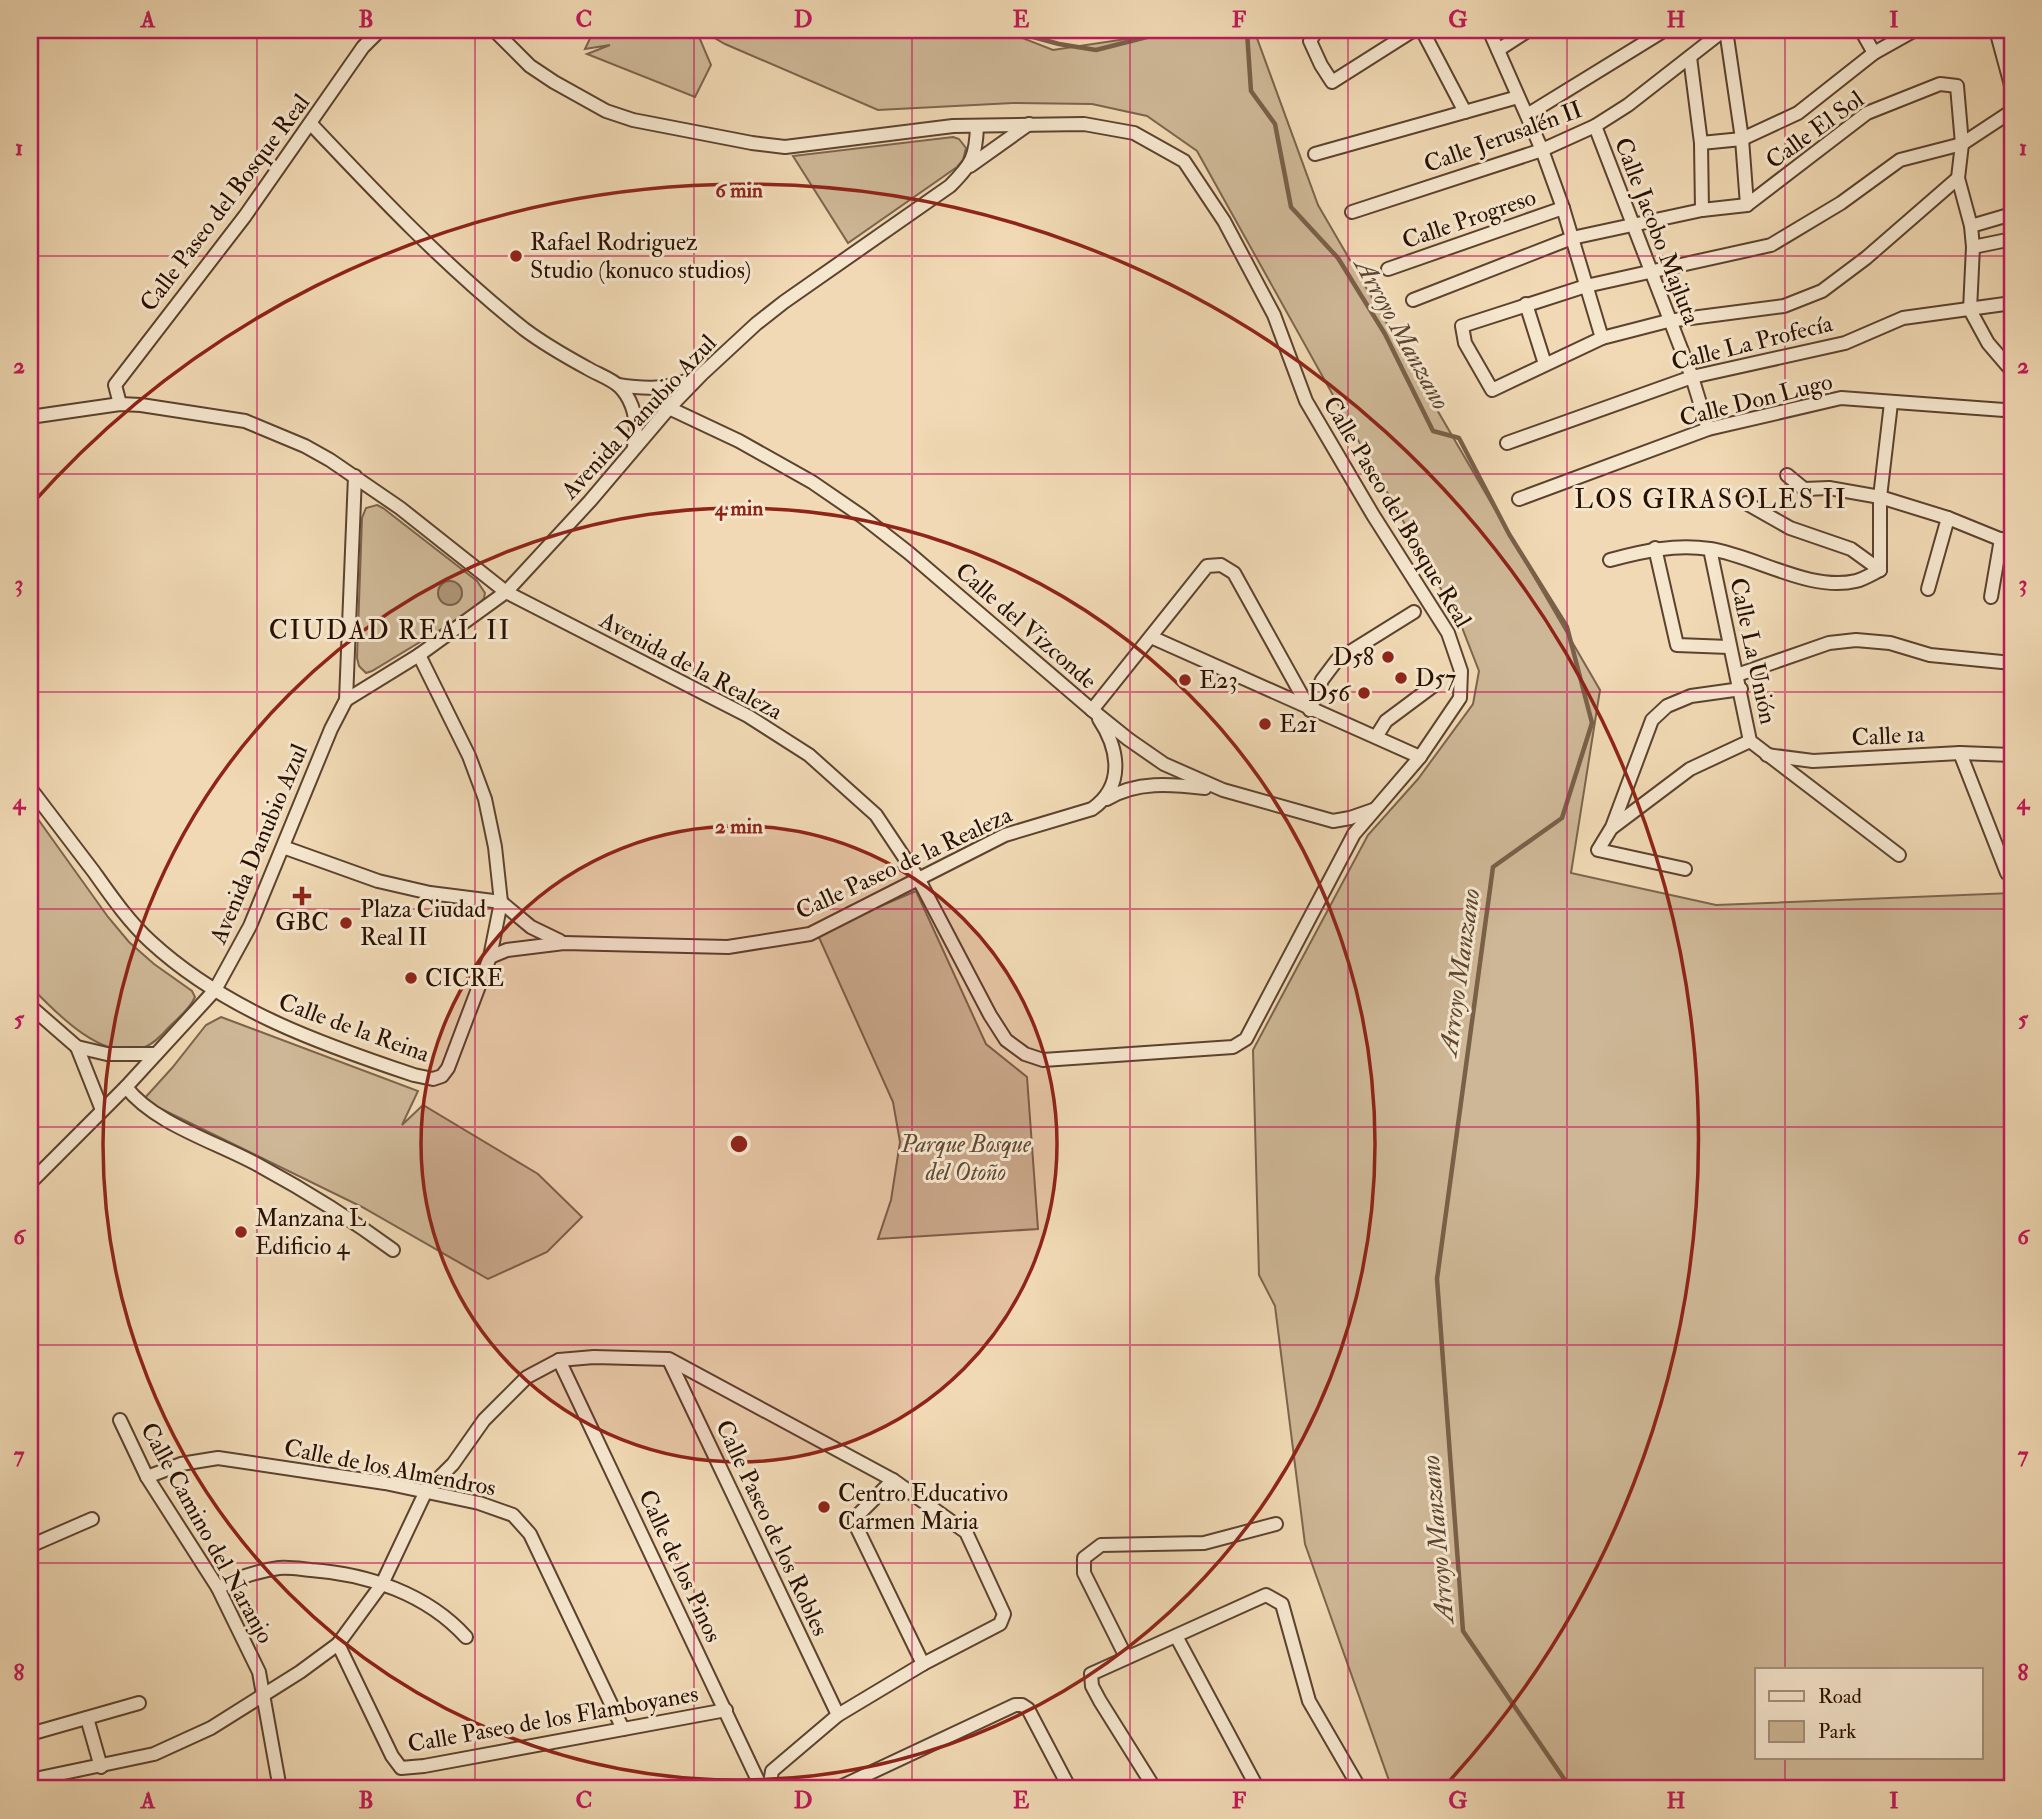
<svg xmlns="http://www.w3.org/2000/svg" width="2042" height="1819" font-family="'IM FELL Double Pica',serif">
  <rect width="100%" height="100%" fill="#f0d9b4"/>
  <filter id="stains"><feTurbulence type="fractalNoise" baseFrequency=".00286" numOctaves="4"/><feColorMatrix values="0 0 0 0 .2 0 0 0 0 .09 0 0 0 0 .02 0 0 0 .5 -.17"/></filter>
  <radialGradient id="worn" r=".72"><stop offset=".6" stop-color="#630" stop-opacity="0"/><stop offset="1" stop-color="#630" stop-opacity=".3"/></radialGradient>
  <g fill="#ceb796" stroke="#7c644c" stroke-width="2" fill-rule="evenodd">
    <polygon points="594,30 692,30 697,32 711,65 695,97 587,54 610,45 585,49"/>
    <path d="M701,30h301l51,20 133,-20h68l64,175 282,485 -29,183 145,32 296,-12v896h-620l-87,-245 -30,-238 -16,-31 -6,-225 115,-215 50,-56 55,-75 6,-33 -18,-46 -264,-474 -50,-35 -55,-12 -79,-1 -135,7 -153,-66zM1981,1670v88h-224v-88z"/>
    <polygon points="953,137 959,139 966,148 963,160 957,167 848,243 793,156"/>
    <polygon points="377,505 383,508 477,581 485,593 484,598 476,608 372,671 366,673 359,666 357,658 362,518 366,508"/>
    <path d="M30,808l78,109 21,25 25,22 38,27 3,6c-5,12 -16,20 -25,29 -7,8 -15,17 -25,21 -40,18 -90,-35 -115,-61z"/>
    <polygon points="916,891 986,1044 1027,1077 1038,1229 878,1239 891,1200 900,1142 893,1102 817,933"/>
    <polygon points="221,1017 418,1091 402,1125 423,1105 538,1174 582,1217 547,1252 488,1279 362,1207 143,1100 172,1068 206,1025"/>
  </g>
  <circle fill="#ad9577" stroke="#796048" stroke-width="2" cx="450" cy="593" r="12"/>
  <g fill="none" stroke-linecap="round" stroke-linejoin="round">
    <g stroke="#796048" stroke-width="4.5">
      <polyline points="1007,30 1059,44 1096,50 1174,30"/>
      <polyline points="1232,30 1247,32 1251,91 1275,124 1291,207 1338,258 1385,334 1433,431 1459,438 1509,534 1567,627 1592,723 1562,818 1493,867 1437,1279 1463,1631 1571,1789"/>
    </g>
    <g stroke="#5c422e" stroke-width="16">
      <g id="street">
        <polyline points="1317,30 1310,41 1321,65 1332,82 1414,30"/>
        <polyline points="1422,30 1465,112"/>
        <polyline points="1489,30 1542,150 1563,208 1602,338"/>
        <polyline points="1726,30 1742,139 1747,205"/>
        <polyline points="1861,30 1874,53"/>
        <polyline points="1996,30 2012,89"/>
        <polyline points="1498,50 1529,30"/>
        <polyline points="1690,57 1701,143 1702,210"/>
        <polyline points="1527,115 1665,30"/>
        <path d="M311,124c69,73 134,142 213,205 20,15 41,27 63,39 10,6 25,11 33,19 16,17 18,38 14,60"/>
        <polyline points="1595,126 1692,377 1708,429"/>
        <polyline points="1701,143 1742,139 1798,113 1874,53 1915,30"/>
        <polyline points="1315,154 1518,97"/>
        <polyline points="970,166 1029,124"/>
        <polyline points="1958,178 1866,258 1822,291 1784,306 1668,321 1602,338 1492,390 1465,343 1462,326 1586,286 1771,245 1841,203 1900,160 1962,144 2012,111"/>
        <polyline points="1352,212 1542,150 1595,126 1628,105 1724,30"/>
        <polyline points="1971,226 2012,214"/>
        <polyline points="1973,247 2012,239"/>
        <polyline points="1388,269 1563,208"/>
        <polyline points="1413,300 1572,238 1702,210 1747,205 1867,113 1940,84 1957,86 1962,144 1958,178 1971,226 1973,247 1970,310 1988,343 2012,371"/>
        <polyline points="1526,304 1545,364"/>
        <path d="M618,385c27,4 50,5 75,-7"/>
        <polyline points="120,404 115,385 245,216 363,47 380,30"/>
        <polyline points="669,408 739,441 812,482 863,517 909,553 1092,710 1128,739 1164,764 1223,790 1333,821 1350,818 1373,810"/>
        <polyline points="30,417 120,404 141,405 245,421 305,446 330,460 400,508 506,592 748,716 809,755 876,815 918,878 990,1015 1006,1040 1025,1054 1043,1060 1233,1047 1246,1039 1354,834 1420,757 1460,698 1461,671 1448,633 1373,515 1306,401 1274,315 1224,221 1184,161 1134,133 1084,124 953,126 785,147 752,143 633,120 606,111 554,82 530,66 494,30"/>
        <polyline points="1507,443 1692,377 1845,343 1903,318 2012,303"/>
        <polyline points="1787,475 1804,489 1829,488 1880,497 1948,518 2012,544"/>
        <polyline points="1519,499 1708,429 1841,398 2004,410 2012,407"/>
        <polyline points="1746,503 1790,528 1851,549 1880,570"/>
        <polyline points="1655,548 1677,645 1729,647"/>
        <polyline points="1710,549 1750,741 1899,855"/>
        <path d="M1610,560c33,-9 65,-16 100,-11 46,7 99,43 146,32 8,-2 16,-7 24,-11"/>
        <polyline points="1880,570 1880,497 1891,403"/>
        <polyline points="1928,589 1948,518"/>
        <polyline points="1991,597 2001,539"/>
        <polyline points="1151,637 1420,757"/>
        <polyline points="1737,675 1829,643 1856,640 1890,643 1930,655 2012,663"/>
        <path d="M346,700l73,-45 87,-63 84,-91 79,-93 33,-34 54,-50 28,-22 166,-116c22,-22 26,-29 27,-60"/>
        <polyline points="1092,710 1207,566 1221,565 1234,573 1310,710"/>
        <polyline points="1310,710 1322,680 1337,660 1414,612"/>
        <polyline points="1376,737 1386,721 1433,686"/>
        <polyline points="1960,753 2007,873"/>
        <polyline points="1767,755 1813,761 1960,753 2012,755"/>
        <path d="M30,788c21,28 43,56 64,84 17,24 35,50 57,70 74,68 170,102 263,133l19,4 9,-3 6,-8 42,-111 11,-55 -6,-55 -10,-48 -16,-43 -50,-101"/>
        <path d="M1107,799c29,-18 64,-15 98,-11"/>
        <polyline points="1613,827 1690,769 1750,741"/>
        <polyline points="283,847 378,881 430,893 501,902 531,927 560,941"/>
        <polyline points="1685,869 1598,850 1612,827 1652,720 1667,706 1691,696 1741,689"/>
        <path d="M490,957l17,-7 57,-7 164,4 82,-13 195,-99 87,-26c33,-23 27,-60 7,-90"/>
        <polyline points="30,1006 77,1047 107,1054 156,1054"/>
        <polyline points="77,1047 102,1110"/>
        <path d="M126,1087c28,37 93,56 134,79 46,25 91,53 133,84"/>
        <polyline points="30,1183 126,1087 215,990 250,926 331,729 346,700 355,476"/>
        <polyline points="559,1360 762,1789"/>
        <polyline points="669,1360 838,1715"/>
        <polyline points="120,1420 147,1477 218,1588 259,1672 280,1789"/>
        <polyline points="147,1477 181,1464 218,1458 385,1483 479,1503 513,1515 530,1534 623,1729"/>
        <polyline points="893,1480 855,1518 855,1524 923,1664"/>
        <polyline points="30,1546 92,1519"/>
        <path d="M218,1588c19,-10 39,-17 61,-20 10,-1 22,1 32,2 57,4 116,24 155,67"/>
        <polyline points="1176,1636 1258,1789"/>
        <polyline points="338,1644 392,1756 401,1768 424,1766 726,1710"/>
        <polyline points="1126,1657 1084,1573 1084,1558 1101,1545 1204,1543 1276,1524"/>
        <polyline points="87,1718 101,1767"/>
        <polyline points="30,1734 139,1703"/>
        <polyline points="30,1780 154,1754 211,1728 300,1672 338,1644 382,1584 426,1491 453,1464 484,1420 527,1377 559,1360 594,1357 669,1359 893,1480 966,1532 1004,1614 1000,1624 923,1664 838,1715 772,1771 769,1789"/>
        <polyline points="836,1789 1015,1705 1022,1705 1028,1709 1070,1789"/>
        <polyline points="1155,1789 1100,1701 1092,1686 1091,1674 1266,1595 1282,1604 1309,1701 1360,1789"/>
      </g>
    </g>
    <use href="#street" stroke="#f5e6ce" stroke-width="12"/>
  </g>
  <path fill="none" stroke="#c2185b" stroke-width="2" stroke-opacity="0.55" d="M257,30v1759M475,30v1759M694,30v1759M912,30v1759M1130,30v1759M1348,30v1759M1567,30v1759M1785,30v1640M30,256h1982M30,474h1982M30,692h1982M30,909h1982M30,1127h1982M30,1345h1982M30,1563h1982M1785,1758v31"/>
  <circle cx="739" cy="1144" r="318" fill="#8f2418" fill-opacity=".12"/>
  <g fill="none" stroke="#8f2418" stroke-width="3.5">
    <circle cx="739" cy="1144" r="318"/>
    <circle cx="739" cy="1144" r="636"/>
    <path d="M30 506A954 954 0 1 1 1442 1789"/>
  </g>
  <g fill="#8f2418" stroke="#f5e6ce" stroke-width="2.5">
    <circle cx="516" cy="256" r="7"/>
    <circle cx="1388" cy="657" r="7"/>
    <circle cx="1401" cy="678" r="7"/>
    <circle cx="1185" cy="680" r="7"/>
    <circle cx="1364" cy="693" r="7"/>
    <circle cx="1265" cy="724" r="7"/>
    <path d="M298.5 885.5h7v7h7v7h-7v7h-7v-7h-7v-7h7z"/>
    <circle cx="346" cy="923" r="7"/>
    <circle cx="411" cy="978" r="7"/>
    <circle cx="241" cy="1232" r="7"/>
    <circle cx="824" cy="1507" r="7"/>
  </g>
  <g text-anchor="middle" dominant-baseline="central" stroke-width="6" stroke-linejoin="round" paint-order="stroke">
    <g font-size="24" fill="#2a1001" stroke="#f5e6ce">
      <text transform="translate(1815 130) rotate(-36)">Calle El Sol</text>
      <text transform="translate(1503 137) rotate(-20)">Calle Jerusalén II</text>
      <text transform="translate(225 203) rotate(-53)">Calle Paseo del Bosque Real</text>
      <text transform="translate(1469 219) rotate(-19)">Calle Progreso</text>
      <text transform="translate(1657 231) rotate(69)">Calle Jacobo Majluta</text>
      <text transform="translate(1752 343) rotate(-14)">Calle La Profecía</text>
      <text transform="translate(1756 400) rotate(-14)">Calle Don Lugo</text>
      <text transform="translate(639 417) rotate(-47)">Avenida Danubio Azul</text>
      <text transform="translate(1397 512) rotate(59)">Calle Paseo del Bosque Real</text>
      <text transform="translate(1026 626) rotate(41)">Calle del Vizconde</text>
      <text transform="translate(1753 651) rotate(78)">Calle La Unión</text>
      <text transform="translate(691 666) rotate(28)">Avenida de la Realeza</text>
      <text transform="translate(1888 736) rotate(-3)">Calle 1a</text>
      <text transform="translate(259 844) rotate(-67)">Avenida Danubio Azul</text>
      <text transform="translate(904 863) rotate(-25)">Calle Paseo de la Realeza</text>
      <text transform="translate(354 1028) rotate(20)">Calle de la Reina</text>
      <text transform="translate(390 1468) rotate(11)">Calle de los Almendros</text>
      <text transform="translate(772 1528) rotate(65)">Calle Paseo de los Robles</text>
      <text transform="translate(207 1533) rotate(61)">Calle Camino del Naranjo</text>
      <text transform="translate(680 1566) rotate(65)">Calle de los Pinos</text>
      <text transform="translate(553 1719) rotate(-10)">Calle Paseo de los Flamboyanes</text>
    </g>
    <g font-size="24" fill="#2a1001" stroke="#f5e6ce" text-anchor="start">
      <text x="530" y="242">Rafael Rodriguez<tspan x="530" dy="28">Studio (konuco studios)</tspan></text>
      <text x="1374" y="657" text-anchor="end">D58</text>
      <text x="1415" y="678">D57</text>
      <text x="1199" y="680">E23</text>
      <text x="1350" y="693" text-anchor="end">D56</text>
      <text x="1279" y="724">E21</text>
      <text x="360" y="909">Plaza Ciudad<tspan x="360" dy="28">Real II</tspan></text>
      <text x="302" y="922" text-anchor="middle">GBC</text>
      <text x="425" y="978">CICRE</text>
      <text x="255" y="1218">Manzana L<tspan x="255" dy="28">Edificio 4</tspan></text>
      <text x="838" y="1493">Centro Educativo<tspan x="838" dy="28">Carmen Maria</tspan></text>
    </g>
    <g font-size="24" font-style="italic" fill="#634a35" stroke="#f5e6ce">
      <text x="966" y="1144">Parque Bosque<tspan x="966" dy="28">del Otoño</tspan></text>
    </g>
    <g font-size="26" font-style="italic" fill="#5e4530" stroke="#f5e6ce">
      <text transform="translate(1402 334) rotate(61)">Arroyo Manzano</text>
      <text transform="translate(1460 972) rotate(-82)">Arroyo Manzano</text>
      <text transform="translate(1438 1539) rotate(-95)">Arroyo Manzano</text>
    </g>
    <g font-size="26" letter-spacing="2" fill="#2a1001" stroke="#f5e6ce">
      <text x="1711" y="500">LOS GIRASOLES II</text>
      <text x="390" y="631">CIUDAD REAL II</text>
    </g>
  </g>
  <circle cx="739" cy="1144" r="10" fill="#8f2418" stroke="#f5e6ce" stroke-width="3.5"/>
  <g font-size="21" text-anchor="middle" font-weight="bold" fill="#8f2418" stroke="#f5e6ce" stroke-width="6" stroke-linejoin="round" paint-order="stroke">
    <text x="739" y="197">6 min</text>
    <text x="739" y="515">4 min</text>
    <text x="739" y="833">2 min</text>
  </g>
  <rect width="2042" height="1819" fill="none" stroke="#f0d9b4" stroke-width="77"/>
  <rect x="1755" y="1668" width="228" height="91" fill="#f5e6ce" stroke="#a4907c" stroke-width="2"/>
  <rect x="1769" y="1691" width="35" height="10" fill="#f5e6ce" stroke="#a4907c" stroke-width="2"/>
  <text x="1818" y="1703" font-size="21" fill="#2a1001">Road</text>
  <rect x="1769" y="1721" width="35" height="21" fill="#ceb796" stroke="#a4907c" stroke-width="2"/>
  <text x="1818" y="1738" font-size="21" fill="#2a1001">Park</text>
  <rect x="38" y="38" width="1966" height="1742" fill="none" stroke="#c2185b" stroke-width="2.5"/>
  <g font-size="23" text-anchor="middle" font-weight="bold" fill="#c2185b">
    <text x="148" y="27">A</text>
    <text x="366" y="27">B</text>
    <text x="584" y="27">C</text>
    <text x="803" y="27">D</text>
    <text x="1021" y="27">E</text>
    <text x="1239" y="27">F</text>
    <text x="1458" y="27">G</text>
    <text x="1676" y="27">H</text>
    <text x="1894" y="27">I</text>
    <text x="19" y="155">1</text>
    <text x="2023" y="155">1</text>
    <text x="19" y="373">2</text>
    <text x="2023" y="373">2</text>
    <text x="19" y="591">3</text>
    <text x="2023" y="591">3</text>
    <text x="19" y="809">4</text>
    <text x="2023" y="809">4</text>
    <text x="19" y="1026">5</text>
    <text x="2023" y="1026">5</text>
    <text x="19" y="1244">6</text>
    <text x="2023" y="1244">6</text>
    <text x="19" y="1462">7</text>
    <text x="2023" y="1462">7</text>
    <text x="19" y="1680">8</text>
    <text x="2023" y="1680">8</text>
    <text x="148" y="1808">A</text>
    <text x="366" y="1808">B</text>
    <text x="584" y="1808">C</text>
    <text x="803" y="1808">D</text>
    <text x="1021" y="1808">E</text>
    <text x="1239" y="1808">F</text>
    <text x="1458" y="1808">G</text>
    <text x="1676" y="1808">H</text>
    <text x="1894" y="1808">I</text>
  </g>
  <rect width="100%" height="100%" filter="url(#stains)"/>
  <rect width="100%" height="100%" fill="url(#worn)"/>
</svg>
